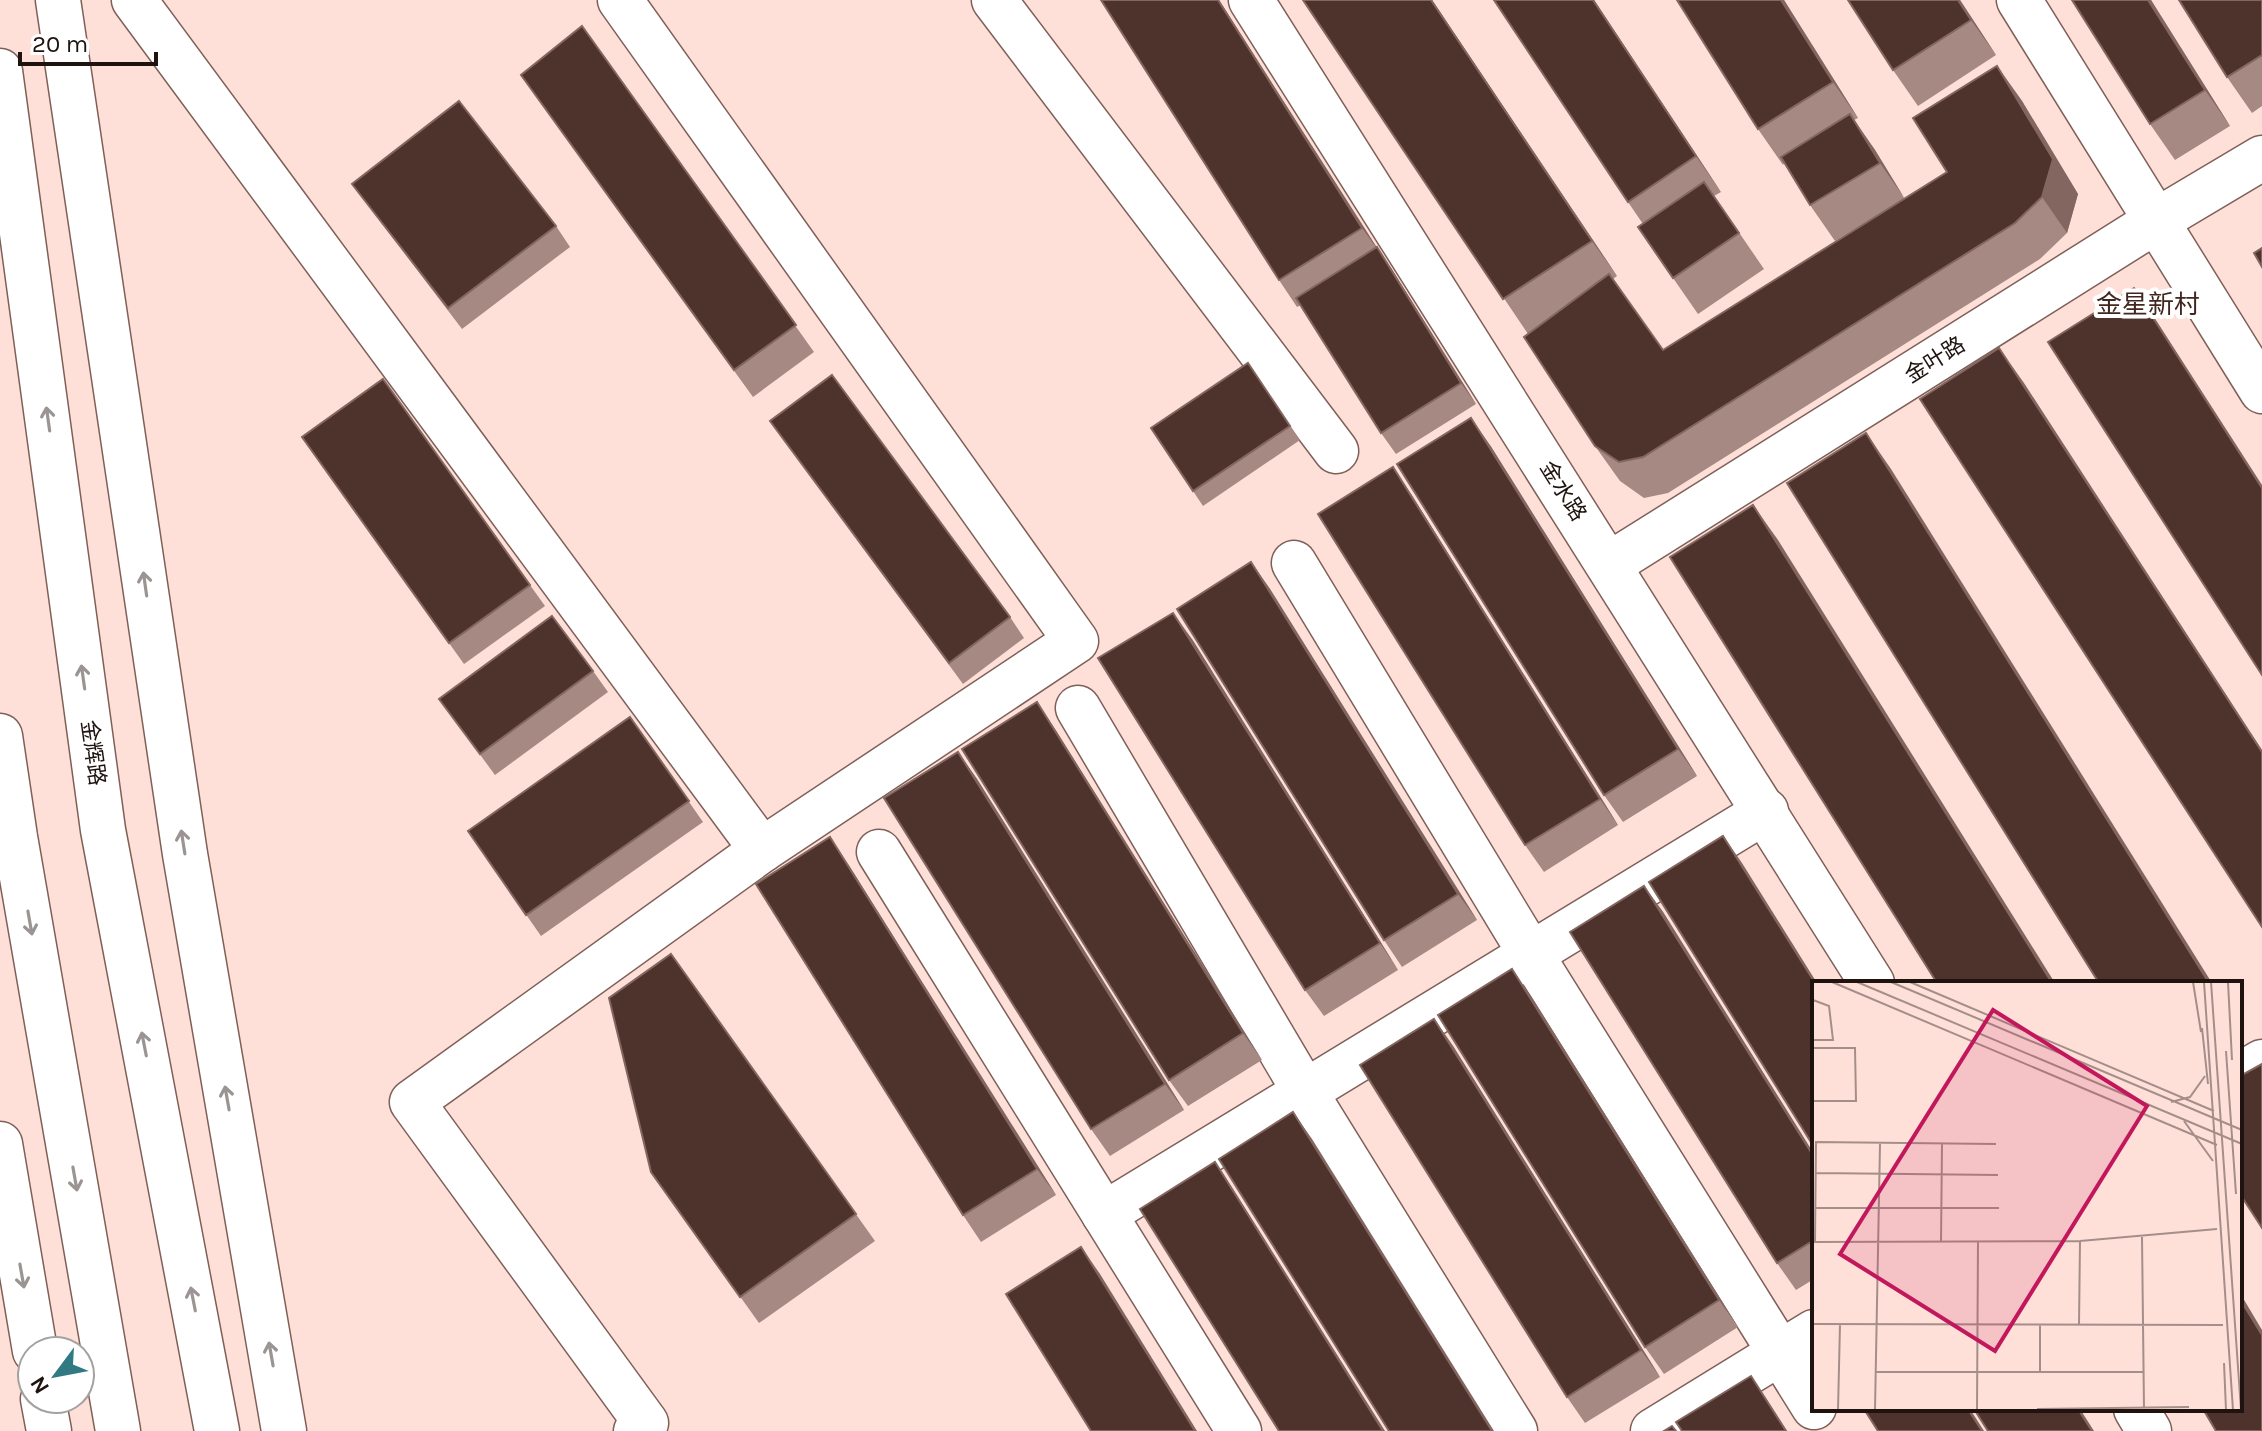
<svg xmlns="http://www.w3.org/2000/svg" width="2262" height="1431" font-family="Karla,'Noto Sans SC',sans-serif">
  <rect width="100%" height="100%" fill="#fee0d9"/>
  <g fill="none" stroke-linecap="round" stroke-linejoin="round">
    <g stroke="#7f6059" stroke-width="47">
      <g id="minor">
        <polyline points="58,0 185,854 284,1431"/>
        <polyline points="134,0 762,850 412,1102 646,1423 636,1431"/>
        <polyline points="620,0 1076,641 762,850"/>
        <polyline points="994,0 1336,451"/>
        <polyline points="1251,0 1872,983"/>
        <polyline points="2019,0 2262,391"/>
        <polyline points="1294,563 1532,956 1814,1407"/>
        <polyline points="1610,564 2156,221 2262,158"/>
        <polyline points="1078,708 1305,1092 1515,1431"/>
        <polyline points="879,852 1239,1431"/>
        <polyline points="2240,1075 2262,1062"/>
        <polyline points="0,1144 35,1351"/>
        <polyline points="1104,1214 1766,811"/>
        <polyline points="43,1399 49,1431"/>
        <polyline points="2136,1409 2149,1431"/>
        <polyline points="1653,1431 1814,1332"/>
      </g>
    </g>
    <g stroke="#7f6059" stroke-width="47">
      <g id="major">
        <polyline points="0,71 103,830 217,1431"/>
        <polyline points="0,736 15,837 118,1431"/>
      </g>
    </g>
    <use href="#minor" stroke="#fff" stroke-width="44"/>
    <use href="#major" stroke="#fff" stroke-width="44"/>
  </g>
  <g fill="#a68982">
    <polygon points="1219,0 1377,248 1391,268 1476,404 1396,454 1381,433 1301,305 1297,307 1279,280"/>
    <polygon points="1303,0 1432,0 1617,276 1613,279 1663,350 1899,202 1835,241 1810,205 1784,163 1783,165 1758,129 1784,0 1858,118 1854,120 1875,150 1904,198 1947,172 1997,66 2022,101 2078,194 2067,233 2040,259 1668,493 1644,498 1620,481 1595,446 1528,334"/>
    <polygon points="1594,0 1721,192 1714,196 1764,269 1698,314 1673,278 1643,224 1628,202"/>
    <polygon points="1848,0 1960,0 1996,55 1918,106 1893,70"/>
    <polygon points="2151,0 2230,126 2175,160 2150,124"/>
    <polygon points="2262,0 2262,106 2252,113 2227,77"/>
    <polygon points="582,26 814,352 753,397 540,102"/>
    <polygon points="352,184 556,226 570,247 462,329"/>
    <polygon points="1248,363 1300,440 1203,506 1151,428"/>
    <polygon points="383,379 545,606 464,664 302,437"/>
    <polygon points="770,421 1010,617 1024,638 963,684"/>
    <polygon points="1490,445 1697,776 1623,822 1604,795"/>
    <polygon points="1411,494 1618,825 1544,872 1525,845"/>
    <polygon points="1251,562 1270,589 1477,920 1402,967 1384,940"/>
    <polygon points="1192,639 1398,970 1324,1016 1305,990"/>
    <polygon points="593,671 608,692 495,775 439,699"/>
    <polygon points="630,717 703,822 541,936 468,831"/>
    <polygon points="1055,729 1262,1060 1188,1106 1169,1080"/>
    <polygon points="958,752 977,779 1184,1110 1110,1156 1091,1129"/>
    <polygon points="848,864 1056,1195 981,1242 963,1215"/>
    <polygon points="1644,886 1663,912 1814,1154 1814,1279 1796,1290 1777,1263"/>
    <polygon points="671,954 875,1241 759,1323 651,1172"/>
    <polygon points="1531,996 1738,1327 1664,1374 1645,1347"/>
    <polygon points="1434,1019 1453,1046 1660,1377 1585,1423 1567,1397"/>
  </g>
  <g fill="#836660">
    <polygon points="1218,0 1219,0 1381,254 1362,228"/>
    <polygon points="1431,0 1432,0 1617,276 1592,241"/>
    <polygon points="1593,0 1594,0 1721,192 1696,156"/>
    <polygon points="1781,0 1784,0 1858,118 1833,82"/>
    <polygon points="1958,0 1960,0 1996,55 1971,20"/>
    <polygon points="2148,0 2151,0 2230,126 2205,90"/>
    <polygon points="1997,66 2022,101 2078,194 2067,233 2042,197"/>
    <polygon points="1850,114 1875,150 1905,199 1880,163"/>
    <polygon points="1377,247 1391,268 1476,404 1461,383"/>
    <polygon points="2134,288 2152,314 2262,485 2262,488"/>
    <polygon points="1999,348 2024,383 2262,750 2262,752"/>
    <polygon points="1471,418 1490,445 1697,776 1678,749"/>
    <polygon points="1866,433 1891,469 2212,983 2209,983"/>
    <polygon points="1393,467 1411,494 1618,825 1600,799"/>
    <polygon points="1753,505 1778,540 2055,983 2052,983"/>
    <polygon points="1251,562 1270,589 1477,920 1458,894"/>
    <polygon points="1173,613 1192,639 1398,970 1380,943"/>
    <polygon points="1037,702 1055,729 1262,1060 1243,1033"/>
    <polygon points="958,752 977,779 1184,1110 1165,1084"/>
    <polygon points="1723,836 1742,863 1817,983 1815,983"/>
    <polygon points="830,837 848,864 1056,1195 1037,1169"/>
    <polygon points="1644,886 1663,912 1814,1154 1814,1157"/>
    <polygon points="1512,969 1531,996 1738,1327 1719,1300"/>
    <polygon points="1434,1019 1453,1046 1660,1377 1641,1350"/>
    <polygon points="1293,1112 1312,1139 1494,1431 1492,1431"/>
    <polygon points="1215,1162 1233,1189 1385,1431 1383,1431"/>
    <polygon points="1081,1247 1100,1274 1197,1431 1195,1431"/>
    <polygon points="2240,1293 2262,1330 2262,1335 2240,1299"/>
    <polygon points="1751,1376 1769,1403 1787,1431 1786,1431"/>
    <polygon points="1968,1409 1970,1409 1984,1431 1982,1431"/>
    <polygon points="2078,1409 2080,1409 2094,1431 2092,1431"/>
  </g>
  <g fill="#4e322c" stroke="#836660" stroke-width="2">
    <polygon points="1101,0 1218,0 1362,228 1279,280"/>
    <polygon points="1303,0 1431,0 1592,241 1503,299"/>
    <polygon points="1494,0 1593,0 1696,156 1628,202"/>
    <polygon points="1677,0 1781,0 1833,82 1758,129"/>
    <polygon points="1848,0 1958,0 1971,20 1893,70"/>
    <polygon points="2072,0 2148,0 2205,90 2150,124"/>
    <polygon points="2179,0 2262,0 2262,55 2227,77"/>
    <polygon points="582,26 796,325 734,370 521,75"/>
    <polygon points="1997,66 2053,159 2042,197 2015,223 1643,457 1619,462 1595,446 1524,337 1609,274 1663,350 1947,172 1913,118"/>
    <polygon points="459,101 556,226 448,308 352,184"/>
    <polygon points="1850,114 1880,163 1810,205 1781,157"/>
    <polygon points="1704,182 1739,233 1673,278 1638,227"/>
    <polygon points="1377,247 1461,383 1381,433 1296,298"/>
    <polygon points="2262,248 2262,267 2254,253"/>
    <polygon points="2134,288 2262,488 2262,675 2048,342"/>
    <polygon points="1999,348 2262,752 2262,927 1920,399"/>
    <polygon points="1248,363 1290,426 1193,491 1151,428"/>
    <polygon points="832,375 1010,617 949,663 770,421"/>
    <polygon points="383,379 530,585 449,643 302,437"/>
    <polygon points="1471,418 1678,749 1604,795 1397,464"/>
    <polygon points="1866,433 2209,983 2099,983 1787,483"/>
    <polygon points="1393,467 1600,799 1525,845 1318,514"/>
    <polygon points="1753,505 2052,983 1937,983 1670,557"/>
    <polygon points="1251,562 1458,894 1384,940 1177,609"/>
    <polygon points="1173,613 1380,943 1305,990 1098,658"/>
    <polygon points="552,616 593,671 480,754 439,699"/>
    <polygon points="1037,702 1243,1033 1169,1080 962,749"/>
    <polygon points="630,717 689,801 526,915 468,831"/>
    <polygon points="958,752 1165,1084 1091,1129 884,798"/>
    <polygon points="1723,836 1815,983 1814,1147 1649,882"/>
    <polygon points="830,837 1037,1169 963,1215 756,884"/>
    <polygon points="1644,886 1814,1157 1814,1240 1777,1263 1570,932"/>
    <polygon points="671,954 856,1214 740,1297 651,1172 609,998"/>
    <polygon points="1512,969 1719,1300 1645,1347 1438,1015"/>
    <polygon points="1434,1019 1641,1350 1567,1397 1360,1065"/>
    <polygon points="2262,1064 2262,1228 2240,1194 2240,1076"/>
    <polygon points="1293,1112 1492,1431 1389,1431 1219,1159"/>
    <polygon points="1215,1162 1383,1431 1279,1431 1140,1209"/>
    <polygon points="1081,1247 1195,1431 1091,1431 1006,1294"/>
    <polygon points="2240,1299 2262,1335 2262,1431 2216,1431 2203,1409 2240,1409"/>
    <polygon points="1751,1376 1786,1431 1682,1431 1676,1422"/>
    <polygon points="1864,1409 1968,1409 1982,1431 1878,1431"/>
    <polygon points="1974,1409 2078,1409 2092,1431 1988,1431"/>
    <polygon points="1672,1426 1676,1431 1664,1431"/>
  </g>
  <defs><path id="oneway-shaft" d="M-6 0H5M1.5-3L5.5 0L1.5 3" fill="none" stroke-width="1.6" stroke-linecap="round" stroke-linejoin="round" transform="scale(2)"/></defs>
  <g stroke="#9a9593">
    <use href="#oneway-shaft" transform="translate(48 419) rotate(-98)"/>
    <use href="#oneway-shaft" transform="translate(145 584) rotate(-98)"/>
    <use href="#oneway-shaft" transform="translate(83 677) rotate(-98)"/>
    <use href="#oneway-shaft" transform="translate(183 842) rotate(-99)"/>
    <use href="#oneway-shaft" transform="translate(30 923) rotate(80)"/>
    <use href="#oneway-shaft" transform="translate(144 1044) rotate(-101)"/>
    <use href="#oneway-shaft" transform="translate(227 1098) rotate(-100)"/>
    <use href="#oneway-shaft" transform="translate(75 1179) rotate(80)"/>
    <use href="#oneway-shaft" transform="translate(22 1276) rotate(80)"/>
    <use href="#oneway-shaft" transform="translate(193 1299) rotate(-101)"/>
    <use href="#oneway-shaft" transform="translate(271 1354) rotate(-100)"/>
  </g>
  <g text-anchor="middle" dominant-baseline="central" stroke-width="8" stroke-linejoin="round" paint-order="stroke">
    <g font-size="22" fill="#1f1310" stroke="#fff">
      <text transform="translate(1935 360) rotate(-32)">金叶路</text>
      <text transform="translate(1563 491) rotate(58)">金水路</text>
      <text transform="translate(93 753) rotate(82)">金辉路</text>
    </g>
    <g font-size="26" fill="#422721" stroke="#fff">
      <text x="2148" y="304">金星新村</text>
    </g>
  </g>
  <g transform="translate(1812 981)">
    <rect width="430" height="430" fill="#fee0d9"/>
    <path fill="none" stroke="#a58e89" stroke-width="2" d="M20,1l385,163M45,1l385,162M79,1l351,148M98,1l304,129M381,1l8,50M392,1l29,428M399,1l30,428M416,1l4,78M390,47l6,56M0,59h21l-4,-34 -16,-6M0,67h43l1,53h-44M414,70l10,143M359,121l19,-5 15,-21M372,140l29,40M4,192l182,2M3,227h184M330,256l2,171M0,261l268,-1 137,-12M3,261l1,-100 180,2M129,261l1,-98M0,343l411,1M228,344v46M267,344l1,-84M0,375l1,54M412,382l2,47M64,391h268M225,428l152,-2M26,429l2,-86M63,429l5,-266M165,429l1,-168"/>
    <path fill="#c2185b" fill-opacity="0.15" stroke="#c2185b" stroke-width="4" d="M181,29l154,96 -152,245 -155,-97z"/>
    <rect width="430" height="430" fill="none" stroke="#1f1310" stroke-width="4"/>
  </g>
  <g transform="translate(56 1375) rotate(238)"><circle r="38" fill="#ffffff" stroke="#a5a19f" stroke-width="2"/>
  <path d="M0-6L14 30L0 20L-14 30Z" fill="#327a82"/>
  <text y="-12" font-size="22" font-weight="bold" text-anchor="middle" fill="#1f1310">N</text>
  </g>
  <path d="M20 52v12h136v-12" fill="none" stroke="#1f1310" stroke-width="4"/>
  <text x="32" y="52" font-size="24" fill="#1f1310" stroke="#ffffff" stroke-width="6" paint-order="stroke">20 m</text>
</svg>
